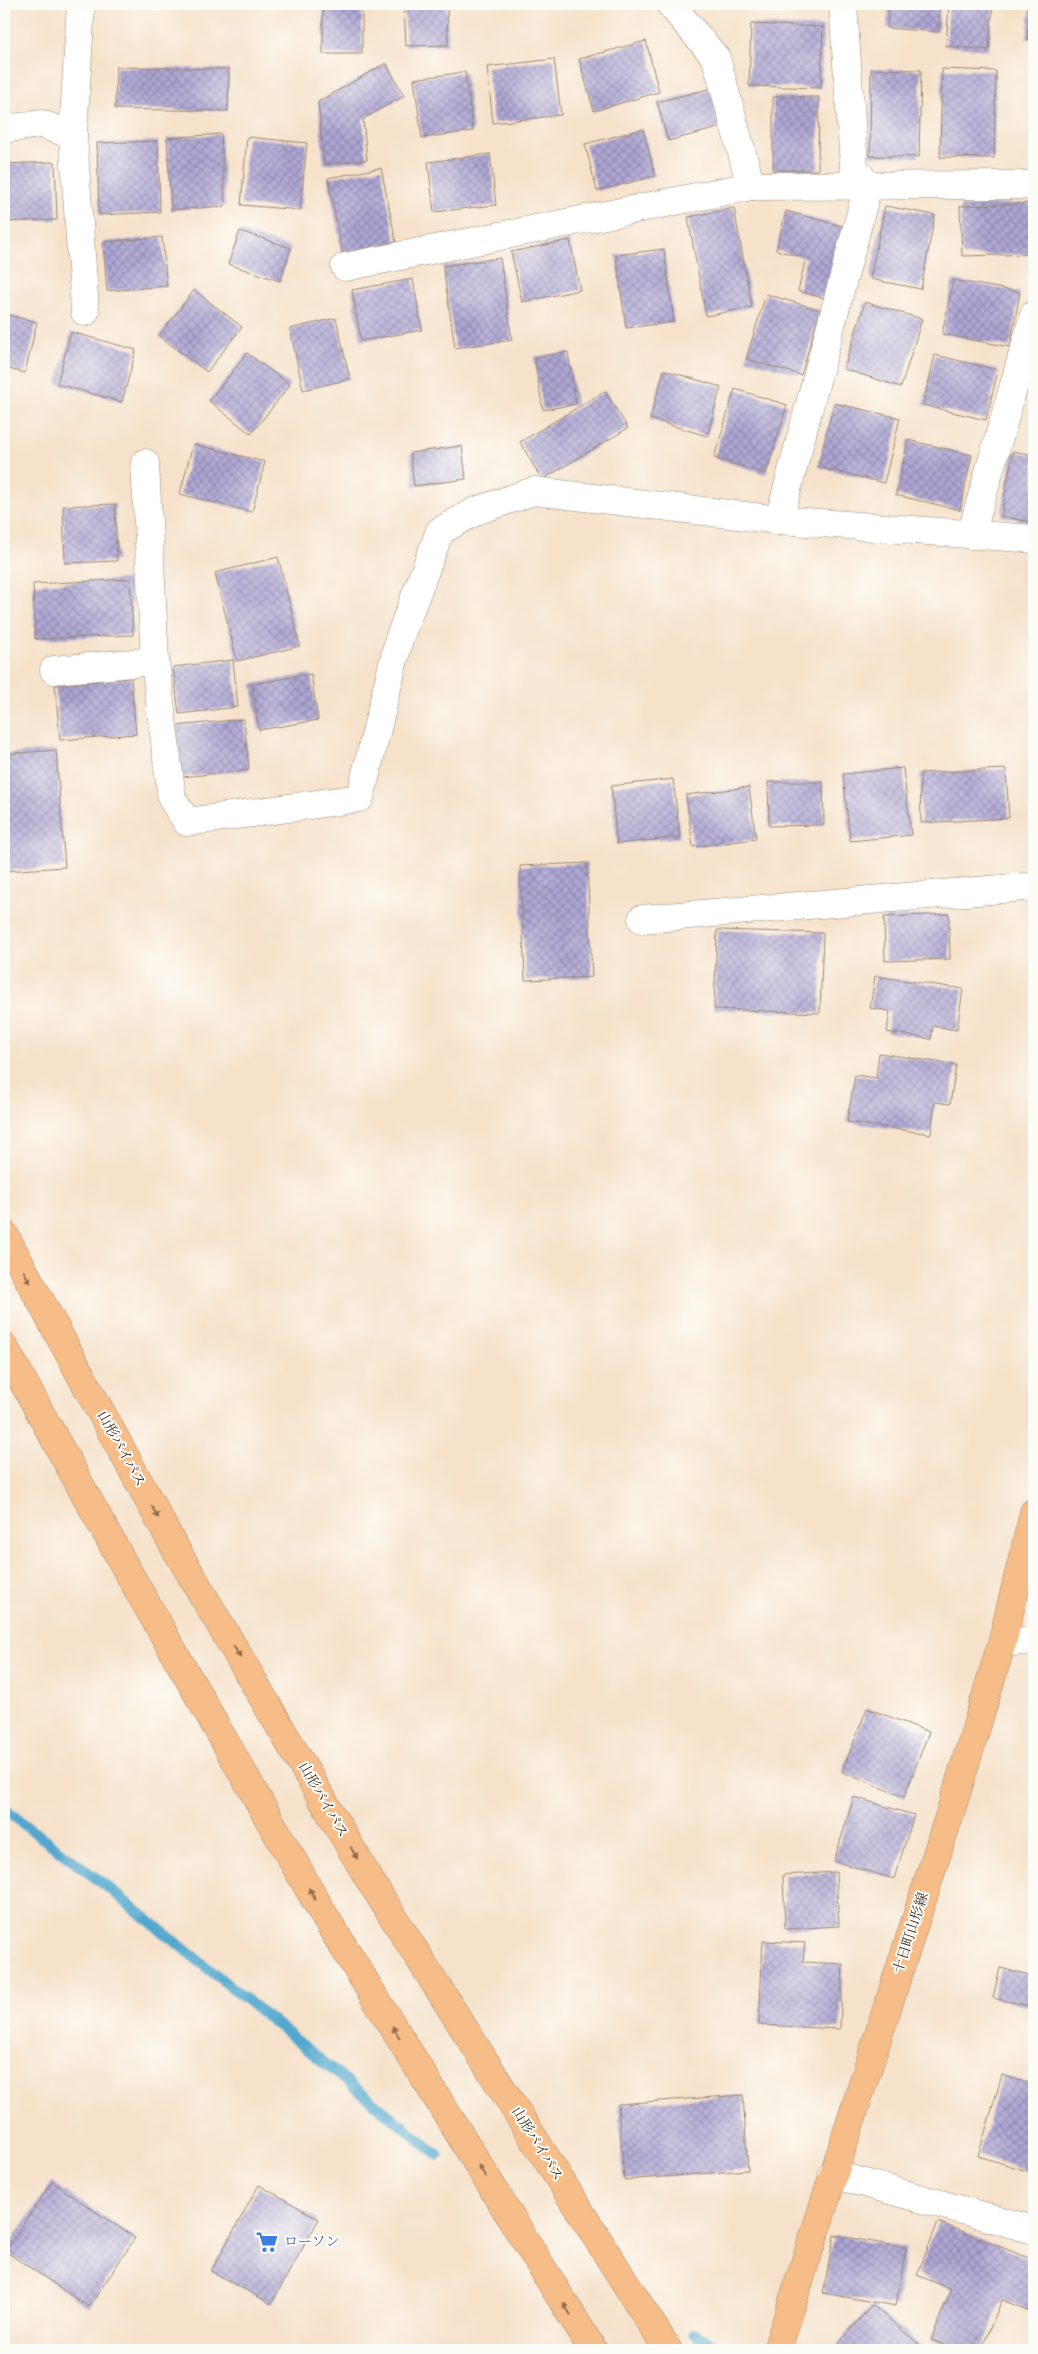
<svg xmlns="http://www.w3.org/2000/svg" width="1038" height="2354" font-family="'Old Standard TT','Noto Serif JP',serif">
  <defs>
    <pattern id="building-cross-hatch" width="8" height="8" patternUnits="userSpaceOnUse" patternTransform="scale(1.25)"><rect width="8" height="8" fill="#aea7d5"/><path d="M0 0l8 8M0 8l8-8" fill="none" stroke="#8f88ac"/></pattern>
  </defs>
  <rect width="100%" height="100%" fill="#fdfcf7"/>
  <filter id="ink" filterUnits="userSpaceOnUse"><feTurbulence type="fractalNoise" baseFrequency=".02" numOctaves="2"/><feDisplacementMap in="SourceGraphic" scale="10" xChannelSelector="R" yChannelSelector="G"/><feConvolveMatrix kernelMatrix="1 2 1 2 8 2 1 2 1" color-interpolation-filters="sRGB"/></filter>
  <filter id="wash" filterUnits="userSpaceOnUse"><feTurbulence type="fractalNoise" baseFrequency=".0096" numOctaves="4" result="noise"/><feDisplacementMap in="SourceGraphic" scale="20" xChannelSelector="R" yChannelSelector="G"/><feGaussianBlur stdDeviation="1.12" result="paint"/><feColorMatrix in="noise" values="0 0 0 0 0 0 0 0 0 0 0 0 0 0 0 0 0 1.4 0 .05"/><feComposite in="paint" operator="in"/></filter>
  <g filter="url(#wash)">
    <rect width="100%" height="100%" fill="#f6e2cb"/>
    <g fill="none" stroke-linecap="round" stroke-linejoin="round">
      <g stroke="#51a7ce" stroke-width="11">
        <polyline points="4,1809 105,1885 438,2155"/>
        <polyline points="695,2334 722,2350"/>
      </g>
    </g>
    <g id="blocks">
      <g fill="url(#building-cross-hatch)">
        <rect x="323" y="4" width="39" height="50"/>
        <polygon points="447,4 448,45 406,46 404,5"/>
        <polygon points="889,4 940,4 938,32 887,28"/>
        <polygon points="949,4 993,4 989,50 946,46"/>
        <polygon points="1031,4 1034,4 1034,39 1027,39"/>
        <polygon points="751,24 823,27 821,88 749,86"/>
        <polygon points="646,41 659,92 594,111 579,59"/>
        <polygon points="554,59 561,115 493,123 487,67"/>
        <polygon points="386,63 404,96 363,119 367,160 324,164 318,102"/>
        <polygon points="116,67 229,69 228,111 115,109"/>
        <polygon points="871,69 921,70 919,157 870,156"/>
        <polygon points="942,69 996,71 994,158 940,157"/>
        <polygon points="465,72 473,131 422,138 414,79"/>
        <polygon points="712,88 722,127 668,141 657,102"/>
        <polygon points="773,97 819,97 818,170 773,170"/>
        <polygon points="643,129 655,176 597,191 585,144"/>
        <polygon points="221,134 225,206 171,210 167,138"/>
        <polygon points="247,137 307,143 300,210 241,205"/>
        <polygon points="158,141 160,212 99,215 97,143"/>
        <polygon points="490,154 496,205 434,212 428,162"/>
        <polygon points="55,162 57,220 4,222 4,164"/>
        <polygon points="381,168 396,242 342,253 328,178"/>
        <polygon points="1034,203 1034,254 962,256 960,206"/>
        <polygon points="885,206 935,215 921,289 870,279"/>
        <polygon points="734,208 752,307 706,316 688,217"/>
        <polygon points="786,211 846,227 827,299 798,291 806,258 776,250"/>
        <polygon points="240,231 291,248 280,281 228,264"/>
        <polygon points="162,237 167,286 107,291 103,242"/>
        <polygon points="570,240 580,290 522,302 511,252"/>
        <polygon points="664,249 674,322 626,328 616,255"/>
        <polygon points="500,258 512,340 455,348 443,266"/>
        <polygon points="413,279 422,330 361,341 352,290"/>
        <polygon points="953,280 1020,292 1010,347 942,334"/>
        <polygon points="194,290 242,327 207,372 159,336"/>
        <polygon points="766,294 820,310 801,375 746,359"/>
        <polygon points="865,302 922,319 901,387 844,369"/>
        <polygon points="4,314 37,322 25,373 4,368"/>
        <polygon points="336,318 350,379 303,390 290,329"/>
        <polygon points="71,332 136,350 122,402 57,384"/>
        <polygon points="568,352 576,404 543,410 534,357"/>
        <polygon points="247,353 290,385 251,434 209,401"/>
        <polygon points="935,355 998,370 986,420 923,405"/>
        <polygon points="664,370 721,387 707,436 650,419"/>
        <polygon points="735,389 787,405 766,474 714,458"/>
        <polygon points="605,391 628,428 542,480 520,442"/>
        <polygon points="834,403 900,418 884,483 818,467"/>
        <polygon points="908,440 972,455 960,510 896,495"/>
        <polygon points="193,444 265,462 252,512 180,494"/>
        <polygon points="462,446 466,479 414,486 410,453"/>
        <polygon points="1013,451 1034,455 1034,523 1001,516"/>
        <polygon points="115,504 117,561 65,563 63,506"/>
        <polygon points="278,557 300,646 237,661 215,573"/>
        <polygon points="130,579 133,635 35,639 33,584"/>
        <polygon points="233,660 238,707 179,714 173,667"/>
        <polygon points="311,674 318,720 259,730 252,684"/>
        <polygon points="131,678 136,734 60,740 55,685"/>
        <polygon points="244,719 249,770 182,777 176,726"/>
        <polygon points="56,750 65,867 4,871 4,754"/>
        <polygon points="903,768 911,835 850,841 843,774"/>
        <polygon points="1006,769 1009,818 921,823 920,773"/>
        <polygon points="673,779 680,837 617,844 611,786"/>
        <polygon points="768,782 823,782 824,825 769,826"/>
        <polygon points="749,787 756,839 693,847 686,795"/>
        <polygon points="587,863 592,977 525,980 520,866"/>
        <polygon points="949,914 950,959 885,961 884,917"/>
        <polygon points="717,930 823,933 820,1013 714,1009"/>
        <polygon points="875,976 963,989 957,1030 933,1026 931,1039 887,1032 890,1011 870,1008"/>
        <polygon points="879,1053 956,1065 950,1104 935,1102 931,1134 847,1122 855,1075 876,1078"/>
        <polygon points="867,1708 929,1732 904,1797 842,1772"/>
        <polygon points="854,1797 914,1815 894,1879 834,1861"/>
        <polygon points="836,1872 839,1926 785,1929 783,1875"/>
        <polygon points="763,1941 805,1943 803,1962 843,1964 840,2029 759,2025"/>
        <polygon points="1000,1968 1034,1976 1034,2007 993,1998"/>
        <polygon points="1002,2075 1034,2085 1034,2173 978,2156"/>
        <polygon points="743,2095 748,2170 624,2180 618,2104"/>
        <polygon points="52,2182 135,2238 89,2307 5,2251"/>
        <polygon points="259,2185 319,2219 271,2304 211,2271"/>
        <polygon points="938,2222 1034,2260 1034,2305 1032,2312 1002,2300 981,2350 957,2350 931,2340 951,2289 917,2275"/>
        <polygon points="834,2235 906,2248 896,2306 823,2293"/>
        <polygon points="872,2305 926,2350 833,2350"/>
      </g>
    </g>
  </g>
  <g filter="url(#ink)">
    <use href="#blocks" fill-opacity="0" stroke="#988674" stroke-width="1"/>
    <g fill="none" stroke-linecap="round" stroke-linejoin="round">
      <g stroke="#988674" stroke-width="29">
        <g id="minor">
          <polyline points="670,4 716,58 751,186"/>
          <polyline points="4,129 41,124 73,135 81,4"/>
          <polyline points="73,135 85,312"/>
          <polyline points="345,267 751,186 1034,185"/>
          <polyline points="145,463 155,661 172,799 187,822 360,798 399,639 440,531 476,511 534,491 779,520 1034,539"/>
          <polyline points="779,520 868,186 854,167 843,4"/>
          <polyline points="971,535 1034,315"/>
          <polyline points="54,670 155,661"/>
          <polyline points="642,919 1025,887 1034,889"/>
          <polyline points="1002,1643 1034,1640"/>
          <polyline points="832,2174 1034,2230"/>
        </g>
      </g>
      <g stroke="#988674" stroke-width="29">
        <polyline id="major" points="777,2350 952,1807 1002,1643 1034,1512"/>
      </g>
      <g stroke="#988674" stroke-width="29">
        <g id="highway">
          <polyline points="4,1234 170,1539 369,1879 668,2350"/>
          <polyline points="4,1347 128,1572 325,1917 593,2350"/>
        </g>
      </g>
      <use href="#minor" stroke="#fff" stroke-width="28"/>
      <use href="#major" stroke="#f7bd88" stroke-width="28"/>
      <use href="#highway" stroke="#f7bd88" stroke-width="28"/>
    </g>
    <defs><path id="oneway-solid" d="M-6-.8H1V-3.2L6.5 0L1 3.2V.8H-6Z" transform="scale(1.25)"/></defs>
    <g fill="#906c4e">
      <use href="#oneway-solid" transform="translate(27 1277) rotate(61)"/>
      <use href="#oneway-solid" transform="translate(155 1512) rotate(61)"/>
      <use href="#oneway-solid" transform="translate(237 1652) rotate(60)"/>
      <use href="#oneway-solid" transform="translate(354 1853) rotate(60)"/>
      <use href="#oneway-solid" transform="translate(312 1894) rotate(-120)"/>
      <use href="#oneway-solid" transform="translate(396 2032) rotate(-122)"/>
      <use href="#oneway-solid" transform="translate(482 2171) rotate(-122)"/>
      <use href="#oneway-solid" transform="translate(567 2309) rotate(-122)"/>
    </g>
  </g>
  <defs>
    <g id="supermarket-bare" transform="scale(1.725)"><path d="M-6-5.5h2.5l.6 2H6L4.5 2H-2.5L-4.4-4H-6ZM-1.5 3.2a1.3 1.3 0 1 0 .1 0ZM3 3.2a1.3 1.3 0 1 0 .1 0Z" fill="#3f7fe0" stroke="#fdfcf7" stroke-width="2.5" paint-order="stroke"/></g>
  </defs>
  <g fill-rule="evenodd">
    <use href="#supermarket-bare" x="267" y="2242"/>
  </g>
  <g text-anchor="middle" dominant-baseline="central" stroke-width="4" stroke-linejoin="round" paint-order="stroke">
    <g font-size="14" fill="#3b2a1e" stroke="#fdfcf7">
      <text transform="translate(121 1449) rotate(61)">山形バイパス</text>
      <text transform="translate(323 1800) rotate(60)">山形バイパス</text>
      <text transform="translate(911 1933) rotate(-72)">十日町山形線</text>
      <text transform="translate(537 2144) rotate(58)">山形バイパス</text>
    </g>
    <g font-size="14" fill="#366cbe" stroke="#fdfcf7" text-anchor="start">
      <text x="284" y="2242">ローソン</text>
    </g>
  </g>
  <rect width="1038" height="2354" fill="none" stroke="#fdfcf7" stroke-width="20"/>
</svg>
